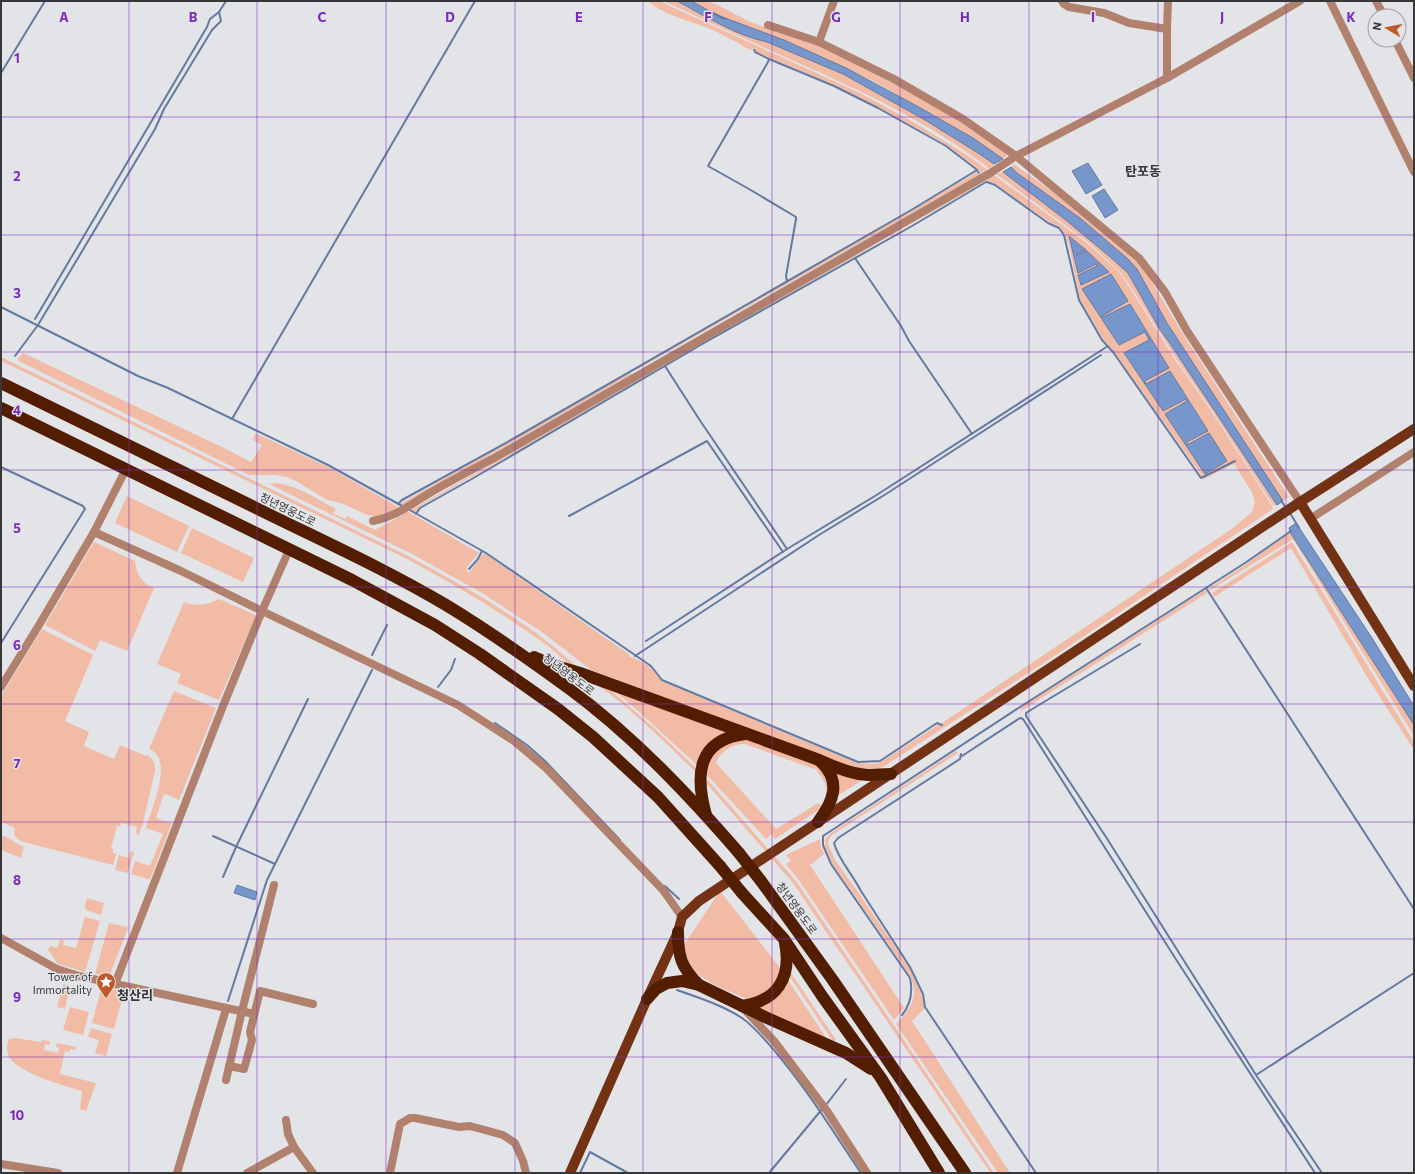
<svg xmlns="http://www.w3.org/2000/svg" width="1415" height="1174" font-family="Commissioner,'Noto Sans KR',sans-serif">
  <rect width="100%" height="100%" fill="#e2e4e8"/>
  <g fill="#f1bba5" fill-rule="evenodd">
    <path d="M648,1h11l201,92 48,26 48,29 21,14 10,8 -6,3 -4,-5 -30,-23 -69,-38 -44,-22 -78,-33 -3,-4 -3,2c-14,-8 -28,-16 -42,-22 -18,-7 -47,-14 -60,-27z"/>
    <path d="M663,1h14l42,22 34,16 14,3 76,32 82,46 53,33 16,11 -4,5c-58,-45 -128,-78 -194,-107 -45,-20 -89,-41 -133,-61z"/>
    <path d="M691,1c5,0 11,-1 15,0 16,4 32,16 47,22 21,8 42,14 63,22 67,27 133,69 192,109l-5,5 -46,-30 -80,-46 -93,-43 -67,-25z"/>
    <polygon points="1014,164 1068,203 1141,264 1186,339 1289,497 1283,501 1167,323 1137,269 1128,259 1080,218 1017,173 1011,167"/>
    <polygon points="977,172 979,175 636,370 635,369 914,209"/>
    <polygon points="1003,172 1067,221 1109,256 1128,273 1159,328 1171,345 1277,505 1275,506 1273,505 1213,412 1177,360 1129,284 1120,272 1088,242 996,174"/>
    <path d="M994,175l93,68 32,29 9,13 48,76 36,51 60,94 1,3 -220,148 -170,110c-16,4 -29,1 -44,-4l-248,-93 -49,-38 -60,-39 -68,-38 -145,-71c18,-5 50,16 67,25l-3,5 13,5 1,-3 28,14 28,-15 -1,-2 5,-2 72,42 -12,14v4l2,2 15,-20 146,102 -1,1 2,2 2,-1 17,10 12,14 195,82 16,1 8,-2 57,-37h4v-2l291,-195 19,-16 3,-9 -3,-11 -18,-28 -30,15 -95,-134 -6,-6 -23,-40 -11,-54 -4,-11 -5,-7 -12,-6 -54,-38 -7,-3 -323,186 -1,-2zM1069,236l16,14 -9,4 1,1 10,-4 22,21 -31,3 19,-9 -1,-2 -18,9zM1082,288l46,13 -26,15 1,2 27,-14 39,63 -24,14 1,3 24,-13 38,60 -22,11 1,3 40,16 -22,12 -40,-59 23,-13 -2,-2 -23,12 -39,-57 26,-14 -5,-9 -26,14z"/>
    <polygon points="23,353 224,448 251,462 262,445 253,440 255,433 330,468 400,508 378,517 372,516 365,514 343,504 325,499 298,482 287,477 276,475 249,475 17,360"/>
    <path d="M1,357l409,200c34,18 68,37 100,58 25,16 48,35 70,54 -11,-2 -22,-15 -32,-23 -44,-32 -91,-60 -139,-86l-399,-195 -9,-4z"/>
    <polygon points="660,367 661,368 419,507 416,513 411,510"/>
    <polygon points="630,372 632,374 403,505 400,504"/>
    <polygon points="127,496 189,526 177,552 115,523"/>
    <polygon points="192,528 254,558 243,582 181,553"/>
    <polygon points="1290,532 1414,725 1414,736 1293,539 1209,591 1208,589 1248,563"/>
    <path d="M94,542l41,19c1,13 7,22 19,27l-27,63 -27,-11 -5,11 -50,-26z"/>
    <polygon points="1292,542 1414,742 1414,750 1369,680 1291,548 1214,597 1212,593"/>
    <polygon points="1205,590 1207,593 1021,711 1020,708"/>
    <path d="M219,599l37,16 -37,85 -42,-17 4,-9 -24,-10 27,-62c12,5 23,3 35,-3z"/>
    <path d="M42,629l51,26 -28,66 24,11 -5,14 30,13 6,-14 26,11 1,-1c7,4 8,8 8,16l-13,56h-1l-2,8 -3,-1 1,-7 -16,-4 -1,3h-3l-6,22 2,1v4l3,1 -3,11 -93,-24 -6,-6 1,-7 -14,-6v-126z"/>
    <path d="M596,684l12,4 46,40 44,42 1,5c-33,-31 -65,-65 -103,-91z"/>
    <polygon points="611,688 732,732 699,767 637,710"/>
    <path d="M174,691l42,17 -37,92 -13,-6 -3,2 -7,22 16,5 -22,56h-2l-17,-5 4,-13 15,5 13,-32 -17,-6c5,-18 29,-70 3,-79z"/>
    <path d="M746,738l78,30 5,11 -1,23 -4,-2c5,-10 1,-21 -7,-28v-2l-72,-26c-11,-1 -26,8 -29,19l60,66 42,-26 5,4 -48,32 -4,-5 -5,5 -60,-65 3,-17 15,-13z"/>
    <path d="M956,751l2,2 -126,82 -3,4 -1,5 7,16 23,32 51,75 12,26 4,15 -13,13 98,152h-12l-102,-149c14,-15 23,-26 15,-47l-79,-114 -7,-17v-7l6,-6z"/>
    <polygon points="834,772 864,779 837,796"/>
    <polygon points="707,779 796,881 994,1173 991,1173 983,1162 793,883 707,784"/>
    <path d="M1,835c9,3 14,8 23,12l-3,11 -20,-8z"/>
    <polygon points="820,839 821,847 824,854 810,865 904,1008 894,1020 798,879 786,864 791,861 786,855"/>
    <polygon points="131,851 134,852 128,873 115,870 119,855 129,858"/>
    <path d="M720,891l61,78v4l-12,19 -23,8 -1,-2c-25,-11 -59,-20 -61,-53z"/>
    <polygon points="87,898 104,903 101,915 86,910 85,906"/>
    <polygon points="85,917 100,921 85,972 58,964 48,950 50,946 57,948 60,940 64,941 63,945 76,948"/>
    <polygon points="109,923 127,927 128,928 110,974 109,976 95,974"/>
    <polygon points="789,970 836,1040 835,1041 832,1040 788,974"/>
    <polygon points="786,977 827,1039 757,1008"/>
    <polygon points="63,984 70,986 65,1009 57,1007"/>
    <polygon points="102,986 124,992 114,1029 92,1023"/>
    <polygon points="70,1007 89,1012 83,1035 63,1030"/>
    <polygon points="91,1028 112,1034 106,1056 95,1053 99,1040 88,1037"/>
    <path d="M15,1038l26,4 1,-2 8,1 -1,4 -4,-1 -1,6 14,3 1,-5 -3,-1 1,-4 19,4 -1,3 -5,-1 -1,3 -4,-1 -5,23 36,9 -10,28 -6,-2 2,-18c-17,-5 -69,-19 -74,-37 -2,-5 -1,-10 1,-15z"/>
  </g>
  <g fill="#7796cc" stroke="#647aa0">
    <path d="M677,1h14l26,14 67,25 62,28 71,38 56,32 30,21 -9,5 -16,-11 -53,-33 -82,-46 -76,-32c-30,-6 -62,-26 -90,-41z"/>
    <polygon points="1088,163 1102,185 1086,194 1072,171"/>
    <polygon points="1011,167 1017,173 1080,218 1128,259 1137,269 1167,323 1283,501 1277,505 1171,345 1159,328 1128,273 1109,256 1067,221 1003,172"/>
    <polygon points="1104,189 1118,210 1105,218 1092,196"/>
    <polygon points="1069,236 1086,250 1076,254 1077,255 1087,251 1109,272 1081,285 1078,275 1097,266 1096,264 1078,273"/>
    <polygon points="1111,274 1128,301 1102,316 1103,317 1130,304 1169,368 1145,381 1146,384 1170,371 1208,431 1187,442 1187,445 1209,433 1227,461 1205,474 1165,414 1187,401 1186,399 1163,411 1124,353 1149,340 1145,332 1119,345 1082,289"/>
    <polygon points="1296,523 1372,638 1414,706 1414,725 1290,532 1289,528"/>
    <polygon points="237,885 257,892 255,900 234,893"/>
  </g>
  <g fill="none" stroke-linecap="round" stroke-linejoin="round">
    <g stroke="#647aa0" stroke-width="2">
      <polyline points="713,13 725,19"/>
      <polyline points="754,50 755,52 769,59 768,62 708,166 749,189 796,217 796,219 786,276 787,281"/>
      <polyline points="769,59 834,86 878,108 946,146 976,169 979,173"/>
      <polyline points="1,73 45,1"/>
      <polyline points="987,182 995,185 1048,223 1059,228 1064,235 1079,300 1102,340 1113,352 1201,478 1235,461"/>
      <polyline points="855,258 901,326 909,341 972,434"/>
      <polyline points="1,307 138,376 168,388 328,465 404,507"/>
      <polyline points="35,319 207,27 210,19 219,12"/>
      <polyline points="15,356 38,325 155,129 164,109 212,30 221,21 219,12 226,1"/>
      <polyline points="665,366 699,419 787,549"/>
      <polyline points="232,419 475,1"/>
      <polyline points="1,467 83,506 85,509 1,643"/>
      <polyline points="1281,500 1286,508"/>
      <polyline points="398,504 402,500 511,440 913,209 977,170"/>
      <polyline points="408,509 486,553 651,666 662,680 858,762 880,761 937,723 942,725"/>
      <polyline points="1290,513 1299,528"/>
      <polyline points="416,514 420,508 470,480 704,343 912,226 986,182"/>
      <polyline points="569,516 707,441 783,552"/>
      <polyline points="469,569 478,559 482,551"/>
      <polyline points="1206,588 1414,909"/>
      <polyline points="646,641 787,549 875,496 1108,346"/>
      <polyline points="1140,644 1034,708 1026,713 1026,716 1106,837 1256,1075 1322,1173"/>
      <polyline points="372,655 387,625"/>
      <polyline points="635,656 819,535 886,494 1101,355"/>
      <polyline points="438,687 451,670 455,659"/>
      <polyline points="495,723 527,745 545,761 620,840"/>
      <path d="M961,754l-1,5 -122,79 -4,5c4,16 19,32 27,48l49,76 13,27 2,13 111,166"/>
      <polyline points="962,756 1020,718 1023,719 1179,964 1315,1173"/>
      <polyline points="213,836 275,864"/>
      <polyline points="223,877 236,847 308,699"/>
      <polyline points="665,886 679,899"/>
      <path d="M677,990c22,8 45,15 65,28 14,10 25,24 36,37 31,37 56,78 83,118"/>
      <polyline points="228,1001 267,880 372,670"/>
      <path d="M902,1015c9,-11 11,-23 8,-37l-79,-114 -8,-19v-9l197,-129 228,-146 43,-30"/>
      <polyline points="1256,1075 1414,973"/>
      <polyline points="826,1105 846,1079"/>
      <polyline points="580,1173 590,1152 628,1173"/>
      <polyline points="769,1173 823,1108"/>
    </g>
    <g stroke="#b1816d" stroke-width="8">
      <polyline points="1062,1 1064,4 1069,7 1104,13 1129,23 1167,29"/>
      <polyline points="1376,1 1384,16"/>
      <polyline points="1395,40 1414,78"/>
      <polyline points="819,42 834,1"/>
      <polyline points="1167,78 1167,29 1168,1"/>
      <polyline points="1310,519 1414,452"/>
      <path d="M373,521c24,-5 35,-15 55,-27 22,-13 45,-25 68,-37l496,-285 24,-16 -53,-37 -69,-40 -75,-37 -51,-17"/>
      <polyline points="94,532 181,571 262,611 289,550"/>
      <polyline points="1,687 39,625 94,532 126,469"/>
      <polyline points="1,938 57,969 79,976 254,1014"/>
      <polyline points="115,984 223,706 262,611 458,705 514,741 546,768 663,890 682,917"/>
      <polyline points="744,1009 774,1041 827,1111 867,1173"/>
      <polyline points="229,1066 244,1069 252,1040 250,1032 260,991 313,1004"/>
      <polyline points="226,1080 242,1011 274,885"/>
      <polyline points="286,1120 288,1134 294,1147 313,1173"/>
      <polyline points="1,1164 58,1173"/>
      <polyline points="177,1173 226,1009"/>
      <polyline points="247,1173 294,1147"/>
      <polyline points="390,1173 400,1124 410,1118 415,1118 459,1127 470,1126 503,1135 515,1143 523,1161 526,1173"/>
    </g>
    <g stroke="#b1816d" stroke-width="8">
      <polyline points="1330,1 1414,172"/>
      <polyline points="1300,502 1187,331 1165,292 1139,258 1016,156 1167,78 1300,1"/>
    </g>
    <g stroke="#733214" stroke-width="10">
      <polyline points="1300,502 1414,686"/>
      <polyline points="570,1173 647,999 678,932 682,917 699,901 1294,506 1414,429"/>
    </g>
    <g stroke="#531d02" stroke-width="12">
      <path d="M1,383c82,40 165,81 247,121 66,33 134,63 198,101 43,26 84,55 125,85 63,47 117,104 168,163"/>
      <polyline points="1,408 352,580 435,625 480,654 558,709 593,737 658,797 720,866"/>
      <path d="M534,657l16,7 30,9 239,87c15,7 32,14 49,15 7,0 15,-1 23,-1"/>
      <path d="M706,815c-11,-40 -9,-75 39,-81"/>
      <path d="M818,822c15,-20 24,-40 3,-60"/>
      <polyline points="761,881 832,979 965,1173"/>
      <polyline points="742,893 784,939 822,996 881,1078 939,1173"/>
      <path d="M678,932c0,25 3,35 21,53"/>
      <polyline points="647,999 656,989 667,983 682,981 699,985 765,1017 846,1053 871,1069"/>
      <path d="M742,1006c35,-5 50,-28 43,-63"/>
    </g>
    <g stroke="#531d02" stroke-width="12">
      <polyline points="739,853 761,881"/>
      <polyline points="720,866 742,893"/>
    </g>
  </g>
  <path fill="none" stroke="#7b2cbf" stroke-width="1" stroke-opacity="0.55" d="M129,1v1172M257,1v1172M386,1v1172M515,1v1172M643,1v1172M772,1v1172M900,1v1172M1029,1v1172M1158,1v1172M1286,1v1172M1,117h1413M1,235h1413M1,352h1413M1,470h1413M1,587h1413M1,704h1413M1,822h1413M1,939h1413M1,1057h1413"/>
  <defs>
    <g id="sight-pin" transform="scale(1)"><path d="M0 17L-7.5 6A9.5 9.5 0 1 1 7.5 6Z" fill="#c05a2c" stroke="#e2e4e8"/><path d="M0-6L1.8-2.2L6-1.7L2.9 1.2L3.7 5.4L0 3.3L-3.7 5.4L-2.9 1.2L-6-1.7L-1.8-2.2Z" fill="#fff"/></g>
  </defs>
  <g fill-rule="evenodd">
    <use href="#sight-pin" x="106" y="982"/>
  </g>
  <g text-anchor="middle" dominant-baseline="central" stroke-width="3" stroke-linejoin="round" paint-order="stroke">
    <g font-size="11" fill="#363739" stroke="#e2e4e8">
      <text transform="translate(288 509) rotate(26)">청년영웅도로</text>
      <text transform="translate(569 674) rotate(37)">청년영웅도로</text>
      <text transform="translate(797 908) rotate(54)">청년영웅도로</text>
    </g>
    <g font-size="11" fill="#363739" stroke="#e2e4e8" text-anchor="end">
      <text x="92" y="976">Tower of<tspan x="92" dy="13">Immortality</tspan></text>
    </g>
    <g font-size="13" font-weight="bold" fill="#363739" stroke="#e2e4e8">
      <text x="1143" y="171">탄포동</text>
      <text x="135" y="995">청산리</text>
    </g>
  </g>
  <g font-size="13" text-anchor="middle" font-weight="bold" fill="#7b2cbf" stroke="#e2e4e8" stroke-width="3" stroke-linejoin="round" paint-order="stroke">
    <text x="64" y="22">A</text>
    <text x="193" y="22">B</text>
    <text x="322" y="22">C</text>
    <text x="450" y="22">D</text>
    <text x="579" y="22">E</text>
    <text x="708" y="22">F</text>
    <text x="836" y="22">G</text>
    <text x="965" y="22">H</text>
    <text x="1093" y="22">I</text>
    <text x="1222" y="22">J</text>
    <text x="1351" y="22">K</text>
    <text x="17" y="63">1</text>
    <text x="17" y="181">2</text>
    <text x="17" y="298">3</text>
    <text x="17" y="415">4</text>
    <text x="17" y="533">5</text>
    <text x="17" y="650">6</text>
    <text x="17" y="768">7</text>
    <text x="17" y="885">8</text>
    <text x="17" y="1002">9</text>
    <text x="17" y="1120">10</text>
  </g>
  <rect width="1415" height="1174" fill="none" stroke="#363739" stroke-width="4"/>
  <g transform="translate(1387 28) rotate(280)"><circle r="19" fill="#e2e4e8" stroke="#9d9fa2"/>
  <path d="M0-3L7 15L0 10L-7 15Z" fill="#c05a2c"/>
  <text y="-6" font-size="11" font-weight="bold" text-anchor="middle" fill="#363739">N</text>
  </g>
</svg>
